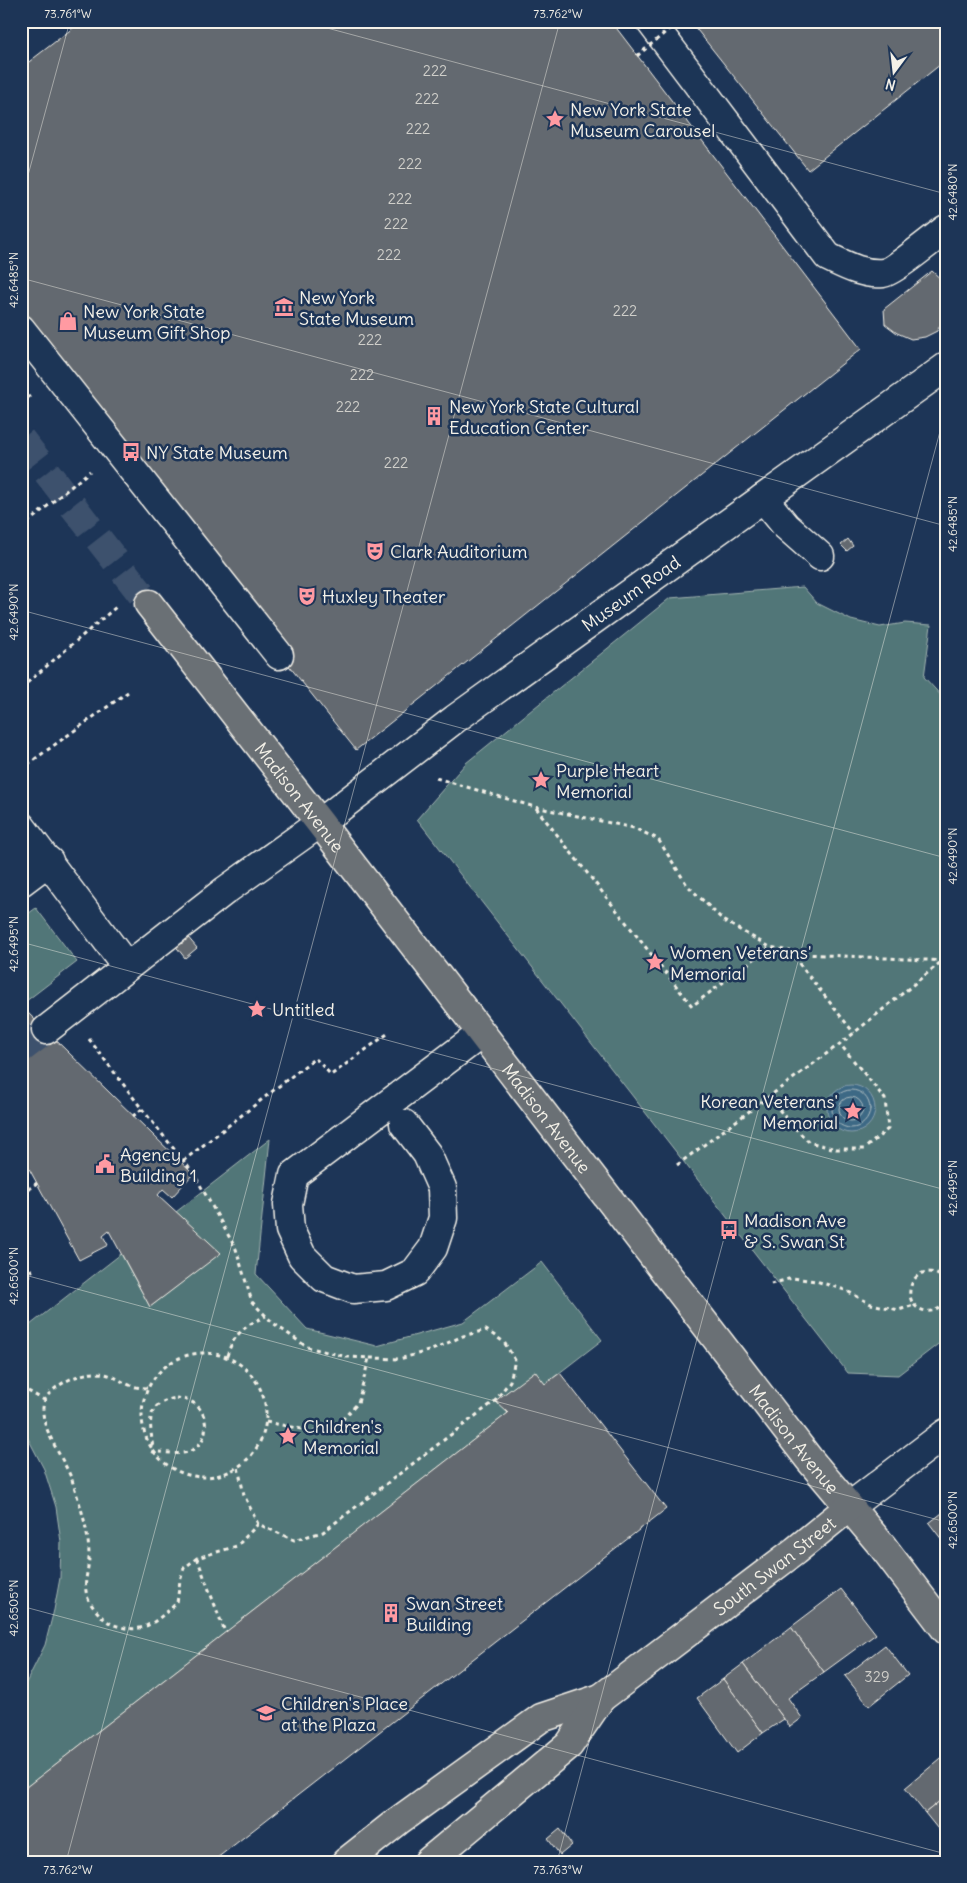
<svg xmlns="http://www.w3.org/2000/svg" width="967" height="1883" font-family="Delius,sans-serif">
  <rect width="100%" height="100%" fill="#1d3557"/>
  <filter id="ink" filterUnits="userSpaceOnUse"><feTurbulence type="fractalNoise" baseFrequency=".02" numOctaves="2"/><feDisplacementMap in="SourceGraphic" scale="10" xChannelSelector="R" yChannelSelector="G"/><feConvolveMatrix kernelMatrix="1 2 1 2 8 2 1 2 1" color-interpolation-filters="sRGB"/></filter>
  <g filter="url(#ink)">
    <g fill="#517678" stroke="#a2b4b0">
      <polygon points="803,587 817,603 851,620 880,627 905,623 931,625 924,677 946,701 946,1338 898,1375 848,1373 417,819 466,763 670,598"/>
      <polygon points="36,908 77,962 21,1005 21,919"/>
      <polygon points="270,1139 256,1274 307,1329 377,1346 463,1322 542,1262 602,1340 545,1384 535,1372 498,1401 508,1413 21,1791 21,1693 45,1645 54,1610 60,1578 61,1542 56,1507 44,1469 21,1425 21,1332 121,1254 150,1307 220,1253 176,1212"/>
    </g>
    <circle fill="#3e6985" stroke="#879fad" cx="851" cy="1109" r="24"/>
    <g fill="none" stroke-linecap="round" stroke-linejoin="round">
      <g stroke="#abbbc0" stroke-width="1">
        <circle cx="851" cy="1109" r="19"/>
        <circle cx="851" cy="1109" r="12"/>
      </g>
    </g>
    <g fill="#64696f" stroke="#f4f1e8">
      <polygon points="82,21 611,21 861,349 356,750 21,329 21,68"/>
      <polygon points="690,21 946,21 946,60 808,170"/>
      <polygon points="932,271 945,283 946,287 946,315 937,331 925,337 911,339 897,333 885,324 884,309"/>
      <polygon points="848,539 853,546 847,551 841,545"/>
      <polygon points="186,935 197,948 185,958 174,944"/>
      <polygon points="26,1011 193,1174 172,1197 163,1189 158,1195 221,1253 150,1307 109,1231 103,1236 108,1245 79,1260 21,1154 21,1014"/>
      <polygon points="535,1371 545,1384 560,1373 666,1509 212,1862 21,1862 21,1791 508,1413 495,1401"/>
      <polygon points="946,1510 946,1545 929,1523"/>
      <polygon points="841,1589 876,1634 824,1672 791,1627"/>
      <polygon points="791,1627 824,1672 788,1698 802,1718 790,1727 743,1664"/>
      <polygon points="885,1645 908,1675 869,1706 845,1676"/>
      <polygon points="743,1664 784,1719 763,1733 723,1679"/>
      <polygon points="723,1679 763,1733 737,1753 697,1698"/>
      <polygon points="946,1754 946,1796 925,1813 905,1788"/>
      <polygon points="946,1796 946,1839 925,1813"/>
      <polygon points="560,1829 572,1845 560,1855 548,1839"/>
      <polygon points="946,1850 946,1862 931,1862"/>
    </g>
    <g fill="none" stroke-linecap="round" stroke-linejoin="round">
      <polyline stroke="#3d516d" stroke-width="28" stroke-dasharray="28 14" stroke-linecap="butt" points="21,1049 46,1030"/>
      <polyline stroke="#3d516d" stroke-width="28" stroke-dasharray="28 14" stroke-linecap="butt" points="21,439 149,604"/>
      <g stroke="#f4f1e8" stroke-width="31">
        <g id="minor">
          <path d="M650,21l178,236c17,8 35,18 55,16 10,-1 52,-36 63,-44"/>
          <polyline points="21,329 279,655"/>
          <polyline points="763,498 786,526 820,556"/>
          <polyline points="21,826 127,967"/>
          <polyline points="21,882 49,861"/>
          <path id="s1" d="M46,1030l180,-140 94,-67 135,-104 491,-352"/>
          <polyline points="404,1124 427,1154 442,1188 443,1218 433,1248 415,1272 386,1286 353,1289 324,1278 302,1256 290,1230 288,1204 294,1175 481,1034"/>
          <polyline points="849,1507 946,1433"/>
        </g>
      </g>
      <g stroke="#f4f1e8" stroke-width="31">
        <g id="major">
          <path id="s2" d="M149,604l171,219 489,636 74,88 63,83"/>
          <polyline points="346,1862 398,1821 541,1718 601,1698"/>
          <path id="s3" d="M428,1862l141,-117 32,-47 194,-147 54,-44"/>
        </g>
      </g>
      <g stroke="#f4f1e8" stroke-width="3" stroke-dasharray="4 4" stroke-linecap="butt">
        <polyline points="21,403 30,396"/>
        <polyline points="21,528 90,471"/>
        <polyline points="21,688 116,607"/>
        <polyline points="21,769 128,692"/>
        <polyline points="436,778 535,807 634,828 658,839 687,885 724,921 770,947 804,954 946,961"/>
        <polyline points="536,808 692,1006 770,947"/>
        <polyline points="789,951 854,1033"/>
        <polyline points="89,1039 142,1109 133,1116"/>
        <polyline points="769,1097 789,1122 809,1142 836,1149 864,1149 888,1129 885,1099 840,1044"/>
        <polyline points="142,1109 194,1174 236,1249 252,1302 273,1323 307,1347 347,1357 399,1359 432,1350 463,1336 486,1330 504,1342 515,1360 510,1381 495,1401 323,1532 294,1540 258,1524 244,1495 238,1467"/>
        <polyline points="183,1161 315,1058 331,1075 390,1032"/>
        <polyline points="677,1165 849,1037 941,962"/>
        <polyline points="21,1194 37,1183"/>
        <polyline points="21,1256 33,1273 21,1282"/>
        <polyline points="939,1274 946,1257"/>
        <path d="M946,1281c-30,-30 -53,24 -20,30 8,1 14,-2 20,-9"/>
        <polyline points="771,1284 792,1278 816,1281 845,1290 871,1304 899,1310 914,1305"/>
        <circle cx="204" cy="1415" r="62"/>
        <path d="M227,1356c6,-21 18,-31 39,-40"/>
        <polyline points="21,1387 44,1400"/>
        <path d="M147,1388c-22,0 -25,-10 -42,-14 -18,-5 -44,7 -56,20 -20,21 15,63 23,86 8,25 17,50 17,77 0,11 -5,24 -3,34 1,10 9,19 16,26 6,6 11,8 19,10 25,7 38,-9 56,-24l3,-23 4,-12 13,-10 40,-12 21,-22"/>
        <path d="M176,1398c7,1 14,2 19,6 15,12 14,37 -3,46 -13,7 -25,1 -39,2 -1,-25 -12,-48 23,-54z"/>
        <polyline points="266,1422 317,1432 340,1422 358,1403 369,1358"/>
        <polyline points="197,1558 225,1632"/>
      </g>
      <use href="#minor" stroke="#1d3557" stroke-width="28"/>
      <use href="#major" stroke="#6b6f75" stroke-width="28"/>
      <polyline stroke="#f4f1e8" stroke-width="3" stroke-dasharray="4 4" stroke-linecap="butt" points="637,56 679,21"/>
    </g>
  </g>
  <path fill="none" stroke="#f4f1e8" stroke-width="1" stroke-opacity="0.45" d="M301,21l645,173M21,201l49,-180M21,278l925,248M21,610l925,248M21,942l925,248M21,1274l925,248M21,1606l925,248M66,1862l494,-1841M557,1862l389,-1453"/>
  <defs>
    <g id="sight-bare" transform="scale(1.5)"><path d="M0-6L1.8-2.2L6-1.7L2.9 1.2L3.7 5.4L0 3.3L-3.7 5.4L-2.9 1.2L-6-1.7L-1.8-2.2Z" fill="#ff9aa2" stroke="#1d3557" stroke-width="2.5" paint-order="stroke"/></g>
    <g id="museum-bare" transform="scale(1.5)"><path d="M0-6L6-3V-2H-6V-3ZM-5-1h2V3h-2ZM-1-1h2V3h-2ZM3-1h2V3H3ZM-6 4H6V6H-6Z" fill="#ff9aa2" stroke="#1d3557" stroke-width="2.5" paint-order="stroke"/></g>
    <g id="shop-bare" transform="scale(1.5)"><path d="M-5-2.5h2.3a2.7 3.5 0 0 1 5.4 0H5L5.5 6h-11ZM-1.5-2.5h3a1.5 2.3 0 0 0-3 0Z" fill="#ff9aa2" stroke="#1d3557" stroke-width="2.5" paint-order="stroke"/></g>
    <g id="building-bare" transform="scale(1.5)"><path d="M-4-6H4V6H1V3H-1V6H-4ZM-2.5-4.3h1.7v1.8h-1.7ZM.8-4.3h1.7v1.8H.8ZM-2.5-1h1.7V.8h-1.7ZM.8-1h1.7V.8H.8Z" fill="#ff9aa2" stroke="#1d3557" stroke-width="2.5" paint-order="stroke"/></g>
    <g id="bus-bare" transform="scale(1.5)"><path d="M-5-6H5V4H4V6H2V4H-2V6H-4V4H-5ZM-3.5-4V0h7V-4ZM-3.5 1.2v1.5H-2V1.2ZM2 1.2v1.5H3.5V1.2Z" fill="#ff9aa2" stroke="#1d3557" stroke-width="2.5" paint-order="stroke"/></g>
    <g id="theatre-bare" transform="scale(1.5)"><path d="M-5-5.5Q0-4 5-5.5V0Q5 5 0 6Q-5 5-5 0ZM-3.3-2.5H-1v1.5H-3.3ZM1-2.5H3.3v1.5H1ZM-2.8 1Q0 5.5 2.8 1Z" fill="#ff9aa2" stroke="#1d3557" stroke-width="2.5" paint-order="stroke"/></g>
    <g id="civic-bare" transform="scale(1.5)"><path d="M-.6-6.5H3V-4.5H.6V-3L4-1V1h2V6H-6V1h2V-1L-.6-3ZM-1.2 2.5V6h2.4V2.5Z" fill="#ff9aa2" stroke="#1d3557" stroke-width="2.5" paint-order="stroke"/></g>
    <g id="school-bare" transform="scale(1.5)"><path d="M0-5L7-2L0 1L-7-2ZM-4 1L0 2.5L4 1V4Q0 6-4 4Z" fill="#ff9aa2" stroke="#1d3557" stroke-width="2.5" paint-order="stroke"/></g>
  </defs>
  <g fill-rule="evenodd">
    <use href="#sight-bare" x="555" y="119"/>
    <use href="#museum-bare" x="284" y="307"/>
    <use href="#shop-bare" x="68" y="321"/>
    <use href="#building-bare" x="434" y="416"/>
    <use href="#bus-bare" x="131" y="452"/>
    <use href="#theatre-bare" x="375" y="551"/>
    <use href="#theatre-bare" x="307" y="596"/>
    <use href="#sight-bare" x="541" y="780"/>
    <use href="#sight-bare" x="655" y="962"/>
    <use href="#sight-bare" x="257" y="1009"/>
    <use href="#sight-bare" x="853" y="1111"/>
    <use href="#civic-bare" x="105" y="1164"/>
    <use href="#bus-bare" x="729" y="1230"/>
    <use href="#sight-bare" x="288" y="1436"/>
    <use href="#building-bare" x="391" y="1613"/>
    <use href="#school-bare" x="266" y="1713"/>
  </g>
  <g text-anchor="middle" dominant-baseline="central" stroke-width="5" stroke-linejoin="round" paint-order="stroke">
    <g font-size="15" fill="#d0cfca">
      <text x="435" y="70">222</text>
      <text x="427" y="98">222</text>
      <text x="418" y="128">222</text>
      <text x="410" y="163">222</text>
      <text x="400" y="198">222</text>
      <text x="396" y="223">222</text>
      <text x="389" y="254">222</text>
      <text x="625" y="310">222</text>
      <text x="370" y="339">222</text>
      <text x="362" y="374">222</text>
      <text x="348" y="406">222</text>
      <text x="396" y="462">222</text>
      <text x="877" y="1676">329</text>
    </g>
    <g font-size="18" fill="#f4f1e8" stroke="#1d3557" text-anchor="start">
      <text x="570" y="109">New York State<tspan x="570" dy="21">Museum Carousel</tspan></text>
      <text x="299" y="297">New York<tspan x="299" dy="21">State Museum</tspan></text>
      <text x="83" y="311">New York State<tspan x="83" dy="21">Museum Gift Shop</tspan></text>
      <text x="449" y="406">New York State Cultural<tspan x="449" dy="21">Education Center</tspan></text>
      <text x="146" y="452">NY State Museum</text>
      <text x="390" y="551">Clark Auditorium</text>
      <text x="322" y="596">Huxley Theater</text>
      <text x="556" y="770">Purple Heart<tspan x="556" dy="21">Memorial</tspan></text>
      <text x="670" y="952">Women Veterans'<tspan x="670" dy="21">Memorial</tspan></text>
      <text x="272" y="1009">Untitled</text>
      <text x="838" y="1101" text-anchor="end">Korean Veterans'<tspan x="838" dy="21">Memorial</tspan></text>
      <text x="120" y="1154">Agency<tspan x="120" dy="21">Building 1</tspan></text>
      <text x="744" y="1220">Madison Ave<tspan x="744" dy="21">&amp; S. Swan St</tspan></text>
      <text x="303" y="1426">Children's<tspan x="303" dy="21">Memorial</tspan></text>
      <text x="406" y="1603">Swan Street<tspan x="406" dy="21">Building</tspan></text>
      <text x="281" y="1703">Children's Place<tspan x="281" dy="21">at the Plaza</tspan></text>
    </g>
    <g font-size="18" fill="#f4f1e8" stroke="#1d3557">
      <text stroke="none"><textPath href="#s1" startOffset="730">Museum Road</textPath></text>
      <text stroke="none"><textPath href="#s2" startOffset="245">Madison Avenue</textPath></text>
      <text stroke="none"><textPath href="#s2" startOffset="650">Madison Avenue</textPath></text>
      <text stroke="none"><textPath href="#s2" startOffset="1055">Madison Avenue</textPath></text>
      <text stroke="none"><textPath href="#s3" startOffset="458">South Swan Street</textPath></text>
    </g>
  </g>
  <rect width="967" height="1883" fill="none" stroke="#1d3557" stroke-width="55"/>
  <g transform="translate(894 72) rotate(195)" stroke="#1d3557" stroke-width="4" paint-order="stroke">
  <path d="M0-4L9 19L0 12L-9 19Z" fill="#f4f1e8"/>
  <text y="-8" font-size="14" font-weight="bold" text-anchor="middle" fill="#f4f1e8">N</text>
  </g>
  <rect x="28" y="28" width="912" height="1828" fill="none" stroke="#f4f1e8" stroke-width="2"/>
  <g font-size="12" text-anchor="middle" fill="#f4f1e8">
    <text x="68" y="18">73.761°W</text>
    <text x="558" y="18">73.762°W</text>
    <text transform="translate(953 192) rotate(-90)" y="4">42.6480°N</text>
    <text transform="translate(14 280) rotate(-90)" y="4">42.6485°N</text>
    <text transform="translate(953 524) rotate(-90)" y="4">42.6485°N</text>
    <text transform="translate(14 612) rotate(-90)" y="4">42.6490°N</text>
    <text transform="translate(953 856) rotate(-90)" y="4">42.6490°N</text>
    <text transform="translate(14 944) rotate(-90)" y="4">42.6495°N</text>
    <text transform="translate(953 1188) rotate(-90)" y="4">42.6495°N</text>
    <text transform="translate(14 1276) rotate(-90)" y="4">42.6500°N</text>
    <text transform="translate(953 1520) rotate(-90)" y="4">42.6500°N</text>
    <text transform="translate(14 1608) rotate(-90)" y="4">42.6505°N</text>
    <text x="68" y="1874">73.762°W</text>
    <text x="558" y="1874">73.763°W</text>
  </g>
</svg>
